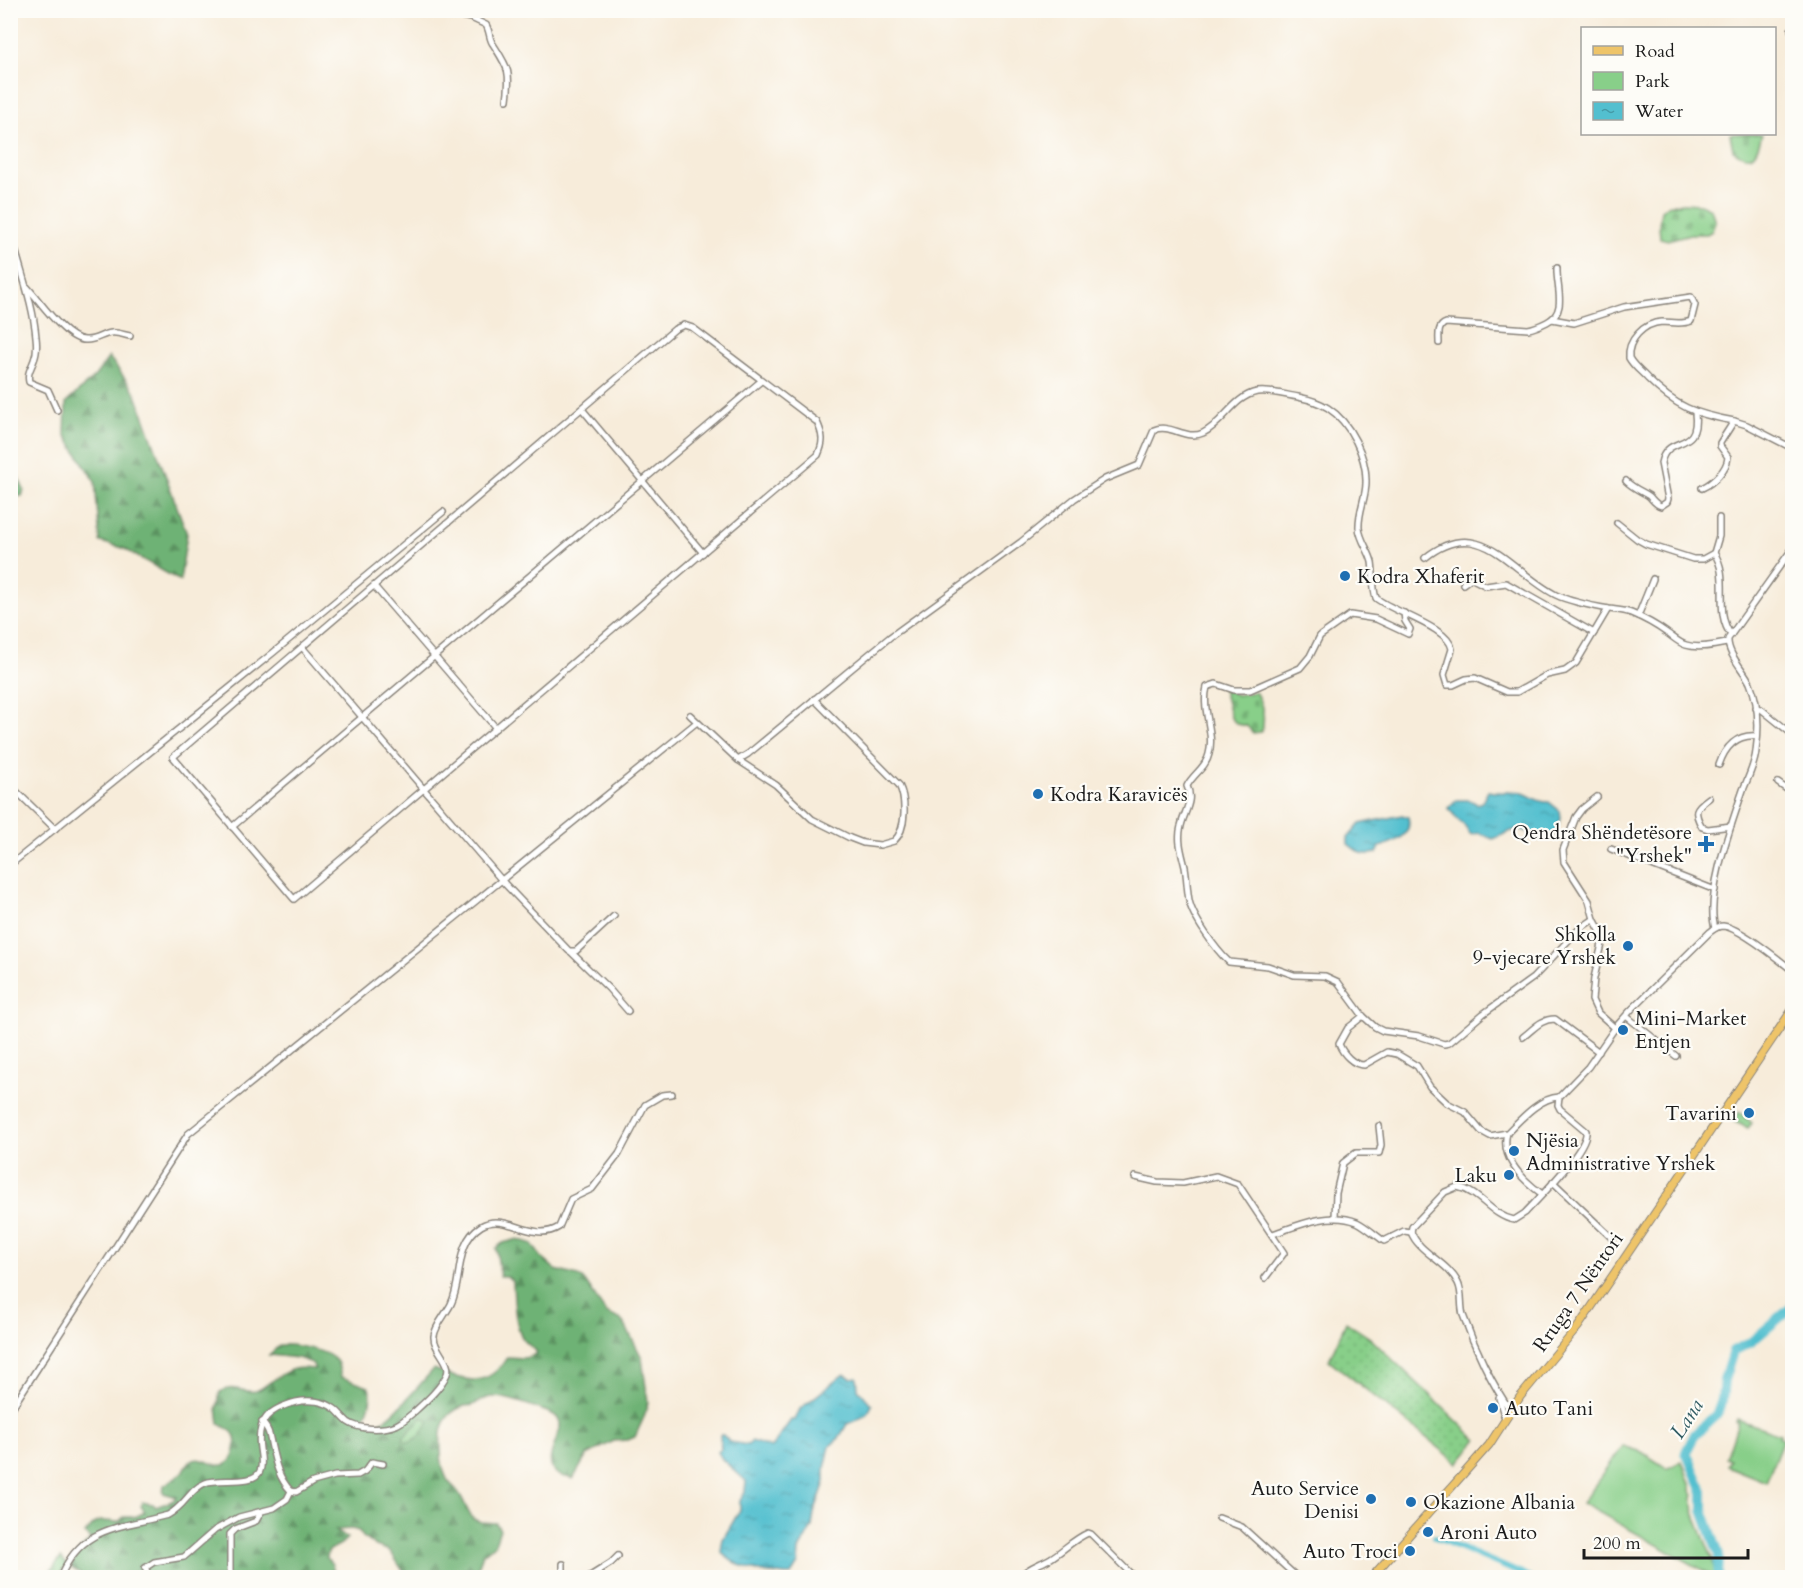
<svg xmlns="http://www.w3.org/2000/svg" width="1803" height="1588" font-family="Cardo,serif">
  <defs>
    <pattern id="forest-firs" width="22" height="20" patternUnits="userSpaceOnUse" patternTransform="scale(1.5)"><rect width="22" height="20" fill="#6eb275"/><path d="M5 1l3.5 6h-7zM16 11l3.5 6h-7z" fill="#5a905f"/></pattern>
    <pattern id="cemetery-stones" width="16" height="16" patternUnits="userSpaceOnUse" patternTransform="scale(1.5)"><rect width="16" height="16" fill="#88cf89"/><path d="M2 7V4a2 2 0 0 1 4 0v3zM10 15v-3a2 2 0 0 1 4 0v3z" fill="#75b176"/></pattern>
    <pattern id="garden-dots" width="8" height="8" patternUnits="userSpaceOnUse" patternTransform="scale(1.5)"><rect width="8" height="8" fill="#88cf89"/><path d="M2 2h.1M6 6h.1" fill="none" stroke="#75b176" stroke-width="1.8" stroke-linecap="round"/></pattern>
    <pattern id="water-ripples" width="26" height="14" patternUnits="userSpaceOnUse" patternTransform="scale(1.5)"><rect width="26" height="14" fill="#53bfcf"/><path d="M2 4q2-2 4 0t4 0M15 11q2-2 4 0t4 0" fill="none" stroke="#449aa7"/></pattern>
  </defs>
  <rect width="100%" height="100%" fill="#fdfcf7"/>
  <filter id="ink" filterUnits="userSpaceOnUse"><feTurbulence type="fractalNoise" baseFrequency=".0167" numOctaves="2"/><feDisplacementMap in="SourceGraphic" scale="12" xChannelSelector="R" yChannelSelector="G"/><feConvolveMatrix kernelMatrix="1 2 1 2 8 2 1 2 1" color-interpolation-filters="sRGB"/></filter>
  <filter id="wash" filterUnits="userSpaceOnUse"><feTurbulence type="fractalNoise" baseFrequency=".008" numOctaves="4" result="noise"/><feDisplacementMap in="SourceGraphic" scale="24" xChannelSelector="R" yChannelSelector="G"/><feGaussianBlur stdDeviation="1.35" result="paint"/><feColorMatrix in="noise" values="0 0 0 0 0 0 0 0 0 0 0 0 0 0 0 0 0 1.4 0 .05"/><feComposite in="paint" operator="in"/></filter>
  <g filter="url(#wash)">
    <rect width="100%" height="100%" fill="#f7ecda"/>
    <g fill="#88cf89" stroke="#527652" stroke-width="1.5">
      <polygon points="1739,1112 1752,1123 1748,1128 1733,1121"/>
      <polygon points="1737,1419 1780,1434 1779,1438 1783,1439 1766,1482 1727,1466 1730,1460 1726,1458 1738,1423 1736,1422"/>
      <path d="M1623,1446l19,6 23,15 1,2 16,-8 9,26v4l3,4c-8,17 23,59 21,82l-133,-74z"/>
    </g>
    <g fill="url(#forest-firs)" stroke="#456748" stroke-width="1.5">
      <polygon points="109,357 135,392 187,534 180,581 123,548 100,542 95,482 65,434 66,403 95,376"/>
      <polygon points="10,477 18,477 24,490 22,496 11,497"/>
      <path d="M518,1239l14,5 9,13 15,13 22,6 7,5 21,32 14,6 5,6 17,33 6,44 -4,15 -9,20 -7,3 -14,1 -27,14 -14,24c-5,-2 -13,-2 -17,-6 -20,-18 22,-49 -6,-60 -14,-5 -40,-16 -56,-16 -8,-1 -14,5 -21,8 -3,1 -6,0 -9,1 -22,8 -25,24 -23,44 0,10 2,22 7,31 4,5 9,8 12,14 5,8 7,16 13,24l8,3 15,1 4,6 -5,15 -12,10 -5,14 -13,9h-58l-17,-26 -14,-5 -13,-9 -4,-6 -7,-2 -17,1 12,8 -6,6 -13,7 -1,7 5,6 3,13 -254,1 -1,-5 -10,-6 11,-18 10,-10 -6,-5c14,-17 13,-13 33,-12l6,-5h11l10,-5 -4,-6 1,-4 11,2 3,3c8,-4 16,-4 21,-10l-14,-4 1,-8c6,-4 14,-8 19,-13 3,-4 3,-8 8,-11 13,-7 23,9 35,3 10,-5 13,-26 5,-33 -4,-3 -9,-5 -12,-8l-2,-15 3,-16c14,-9 23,2 36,-1 6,-2 11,-7 16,-10 18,-13 22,-14 43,-12l-3,-6 -14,-5 -29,-3 11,-10c13,-1 50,5 57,17 2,4 3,11 4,15l28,10c4,12 0,21 -5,32 4,2 7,5 13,4 13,-1 46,-43 57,-54 29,12 54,21 73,-12 12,0 22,4 30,-5 -4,-4 -10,-8 -14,-13 -9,-15 -9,-41 -10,-57l-6,-6h-7l-4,-28 7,-5z"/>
    </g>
    <g fill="url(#cemetery-stones)" stroke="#527652" stroke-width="1.5">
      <path d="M1730,134h32c-5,19 -9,30 -29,16z"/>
      <polygon points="1684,203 1700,204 1711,209 1715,221 1712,231 1707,234 1690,234 1668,240 1660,238 1659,225 1661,210 1669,205"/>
      <path d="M1223,689l14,6 18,-3c8,12 11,27 6,40l-8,1 -6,-7 -10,-2 -6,-6z"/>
      <path d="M422,1417l7,4c-6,11 -9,19 -22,21l-4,-3c5,-9 13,-13 19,-22z"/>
      <polygon points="61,1558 67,1565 58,1577 40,1578 51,1570"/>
    </g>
    <polygon fill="url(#garden-dots)" stroke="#527652" stroke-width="1.5" points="1346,1322 1370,1338 1477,1440 1458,1463 1329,1360"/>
    <g fill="url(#water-ripples)" stroke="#386e76" stroke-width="1.5">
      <path d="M1488,791c12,3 20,0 30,1 12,1 18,11 31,10l11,9 1,8 -10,21h-12c-19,-18 -26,-9 -46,-1l-15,-6 -6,2 -3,-2c-3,-8 -7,-9 -12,-14 -3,-3 -4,-7 -9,-11l8,-8h14l7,4 5,-2z"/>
      <path d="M1402,815l6,2c5,19 -13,25 -28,30l-3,6c-14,3 -18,0 -29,-9v-6l12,-14z"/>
      <path d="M844,1374l7,4 6,-1 1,12 14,16 -5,10 -20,9 -8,14 -9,8 -5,22v14l-11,31 -2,14 -13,23 -1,14 -7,11h-5c-21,-2 -52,-6 -65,-24l2,-12 17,-29v-9l5,-10 1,-10 -24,-22 -4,-7 3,-3 -1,-14h3l7,7 18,3 4,-4 19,7 20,-28h4l5,-11z"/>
    </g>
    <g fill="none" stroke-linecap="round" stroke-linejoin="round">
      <polyline stroke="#53bfcf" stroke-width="6" points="1435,1537 1531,1578"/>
      <polyline stroke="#53bfcf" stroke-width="10" points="1718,1578 1719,1555 1703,1510 1703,1492 1686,1452 1695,1434 1717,1414 1722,1400 1724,1380 1733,1351 1751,1342 1792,1307"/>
    </g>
  </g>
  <g filter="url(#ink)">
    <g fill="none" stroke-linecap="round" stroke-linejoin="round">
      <g stroke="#8a847b" stroke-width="8">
        <g id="minor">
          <path d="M432,10l39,8 15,7c4,6 3,14 7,19 15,24 18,26 14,56"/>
          <polyline points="1791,30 1792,30"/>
          <path d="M10,229c8,36 23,72 26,108 1,8 1,16 -2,23 -3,9 -7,12 -5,22l19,8 9,20"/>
          <path d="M27,287c13,14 39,53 58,53 10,1 17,-6 26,-7 6,-1 13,2 19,3"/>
          <path d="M1552,319l22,4 50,-16 67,-10 4,8 -4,16c-10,4 -19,1 -29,1 -18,1 -35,18 -33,36 5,9 13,14 19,21 28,28 47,35 86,42"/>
          <path d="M684,325l9,3 124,94c6,13 7,20 1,33l-524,444 -121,-142 502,-428z"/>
          <path d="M1439,343c0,-7 -2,-17 7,-20l82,6c7,-1 13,-4 19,-7 21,-10 9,-36 10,-54"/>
          <polyline points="582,409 703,553"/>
          <path d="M1626,481c7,7 15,10 23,15 4,4 6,8 12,10l6,-4 1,-3 -7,-36c6,-30 39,-9 34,-50"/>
          <path d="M1702,488c11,-5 25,-18 26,-31l-8,-11v-3l14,-22 13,4 45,23"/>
          <path d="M1719,518v18l-5,17c17,24 -1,58 17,82"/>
          <polyline points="1617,523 1637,539 1646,544 1693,559 1703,559 1714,553"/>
          <path d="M1425,558c56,-45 85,14 131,37 15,7 36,11 53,14 7,1 15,1 22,4 12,5 25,12 36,20 6,4 12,10 19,12 13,4 28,0 41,-2"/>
          <polyline points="1463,584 1471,578 1486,586 1506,583 1594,633"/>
          <polyline points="374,586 496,728"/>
          <path d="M1404,613l1,8 5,8 -2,5 -32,-15 -26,-4 -30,21 -10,20 -10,12 -50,22h-16l-18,-6 -9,3c-6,23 8,45 2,67 -3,14 -16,20 -22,32 7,15 -3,26 -6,40 -4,14 1,28 4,41 2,11 2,22 4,33 3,17 27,50 40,62l39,4 26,9 31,1 13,6 25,34 12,11 8,4 36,5 25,8 5,-1 34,-29 50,-36 46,-49 15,-10"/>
          <polyline points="1638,616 1653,579"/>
          <polyline points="302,647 505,884 569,951 576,951 614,916"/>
          <polyline points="1756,708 1761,709 1792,734"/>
          <path d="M690,715l48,45 38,25 36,34 38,19 13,5 17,2 14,-4c13,-12 12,-42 5,-56l-85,-86"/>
          <path d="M738,760l10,-6 142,-117 131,-95 53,-43 31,-20 34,-14 15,-35c16,-7 32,11 49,3 21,-10 30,-36 54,-41 13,-2 28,3 41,5 10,2 21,5 30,11 22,14 39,49 38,75 0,15 -8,29 -7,45 1,12 10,22 13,34 2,12 0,25 4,36 16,14 73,29 76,51l-8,26 3,10h6l13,-6 9,-1 32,14h10l30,-17 18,-4 11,-8 32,-54"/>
          <path d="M1719,765c6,-18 18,-31 38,-29"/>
          <polyline points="1778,783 1792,793"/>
          <polyline points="10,785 55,829"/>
          <polyline points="1597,797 1582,809 1576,817 1563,850 1564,862 1589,901 1594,919 1601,932 1602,944 1594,978 1592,1000 1598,1013 1615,1028"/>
          <path d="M1709,798c-14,10 -16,13 -7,29l6,2 23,-3"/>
          <polyline points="232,827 761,381"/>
          <polyline points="1611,849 1715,890"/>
          <polyline points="10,865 274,652 443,512"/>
          <path d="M1715,928c-10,-33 17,-105 28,-138 5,-12 12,-26 13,-39 3,-21 3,-47 -6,-68 -6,-13 -23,-29 -22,-44l64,-90"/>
          <polyline points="571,952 609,989 628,1011"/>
          <path d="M1363,1016l-15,12 -9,16c4,10 14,21 25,21l23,-13 10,2 20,12 13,21 17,16 18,9 16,19 9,5 17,-3"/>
          <polyline points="1626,1016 1676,1056"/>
          <path d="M1523,1037c11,-8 17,-18 32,-18l44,33"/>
          <polyline points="1135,1177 1157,1182 1183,1183 1216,1176 1238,1184 1284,1253 1265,1278"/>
          <polyline points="1553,1182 1613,1239"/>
          <path d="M1542,1194c-19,-14 -42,-36 -35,-61 14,-14 32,-35 52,-36l29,-30 27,-39 16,-18 79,-78c4,-3 7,-6 13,-6 16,1 55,33 69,44"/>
          <polyline points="1335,1217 1336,1193 1343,1163 1356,1153 1379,1153 1381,1145 1379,1126"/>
          <path d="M1411,1232l1,-5 33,-35 12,-5c23,4 34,29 57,33l11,-7c13,-14 64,-65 61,-82l-26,-22 -2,-4 1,-8"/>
          <path d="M1411,1232c8,21 37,30 47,51 5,10 2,21 5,32 11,31 29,70 48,96"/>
          <path d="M1273,1234c26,-9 57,-23 84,-12 10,5 18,13 27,19l20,-10 7,1"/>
          <polyline points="1499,1398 1505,1419"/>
          <polyline points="10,1411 188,1134 697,722"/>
          <polyline points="291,1491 296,1492 313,1482 335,1476 358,1475 365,1471 372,1462 383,1464"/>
          <polyline points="1219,1518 1242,1527 1298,1578"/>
          <polyline points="563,1564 563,1578"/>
          <polyline points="800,1576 801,1578"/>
          <path d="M60,1578c21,-53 61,-50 108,-63 17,-9 22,-26 37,-32 14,-6 49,3 55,-12 3,-7 1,-15 0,-22 -4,-29 9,-40 36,-47 13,-3 29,-1 39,7 5,4 8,9 13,13 11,8 35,8 48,3 7,-3 13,-9 18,-13 11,-10 27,-24 33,-38 5,-12 -14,-24 -13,-38 1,-10 12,-22 17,-32 12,-24 3,-61 30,-78 25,-15 51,18 78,1l12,-28 21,-10 27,-35 26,-49 17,-10 10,-1"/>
          <path d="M154,1578l-5,-3 -4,-7 9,-6 30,-5 31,-27 24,-13 35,-9 13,-9 4,-8c-15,-15 -17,-36 -22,-57 -1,-5 -4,-8 -7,-12"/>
          <polyline points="232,1578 230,1570 230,1534 235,1529 256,1521 261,1512"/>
          <polyline points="587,1578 611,1563 618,1556"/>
          <path d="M1018,1578c10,-11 21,-13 33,-20 13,-8 23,-19 37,-25l3,1 44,44"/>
        </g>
      </g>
      <g stroke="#8a847b" stroke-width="9">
        <polyline id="major" points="1371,1578 1489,1445 1520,1397 1578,1327 1792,1010"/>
      </g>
      <use href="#minor" stroke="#fff" stroke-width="5"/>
      <use href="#major" stroke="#eec469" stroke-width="7"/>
    </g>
  </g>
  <g fill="#1f6fb2" stroke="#fdfcf7" stroke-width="2">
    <circle cx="1345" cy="576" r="6"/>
    <circle cx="1038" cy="794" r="6"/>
    <path d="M1703 835h6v6h6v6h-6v6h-6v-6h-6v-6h6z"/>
    <circle cx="1628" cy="946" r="6"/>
    <circle cx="1623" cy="1030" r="6"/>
    <circle cx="1749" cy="1113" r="6"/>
    <circle cx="1514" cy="1151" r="6"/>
    <circle cx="1509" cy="1175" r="6"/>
    <circle cx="1493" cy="1408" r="6"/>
    <circle cx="1371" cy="1499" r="6"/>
    <circle cx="1411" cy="1502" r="6"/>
    <circle cx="1428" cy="1532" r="6"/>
    <circle cx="1410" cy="1551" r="6"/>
  </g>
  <g text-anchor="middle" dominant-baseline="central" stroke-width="4.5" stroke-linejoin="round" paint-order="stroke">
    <g font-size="20" fill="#1c1c1c" stroke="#fdfcf7" text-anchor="start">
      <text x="1357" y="576">Kodra Xhaferit</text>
      <text x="1050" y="794">Kodra Karavicës</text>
      <text x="1692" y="832" text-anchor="end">Qendra Shëndetësore<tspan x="1692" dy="23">"Yrshek"</tspan></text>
      <text x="1616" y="934" text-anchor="end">Shkolla<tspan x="1616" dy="23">9-vjecare Yrshek</tspan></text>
      <text x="1635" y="1018">Mini-Market<tspan x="1635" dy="23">Entjen</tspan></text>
      <text x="1737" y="1113" text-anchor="end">Tavarini</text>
      <text x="1526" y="1140">Njësia<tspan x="1526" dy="23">Administrative Yrshek</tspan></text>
      <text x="1497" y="1175" text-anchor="end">Laku</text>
      <text x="1505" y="1408">Auto Tani</text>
      <text x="1359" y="1488" text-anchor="end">Auto Service<tspan x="1359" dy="23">Denisi</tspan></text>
      <text x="1423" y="1502">Okazione Albania</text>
      <text x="1440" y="1532">Aroni Auto</text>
      <text x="1398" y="1551" text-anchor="end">Auto Troci</text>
    </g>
    <g font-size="20" fill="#1c1c1c" stroke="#fdfcf7">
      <text transform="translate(1578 1292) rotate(-55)">Rruga 7 Nëntori</text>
    </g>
    <g font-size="21" font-style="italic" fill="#325d64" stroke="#fdfcf7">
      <text transform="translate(1687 1419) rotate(-57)">Lana</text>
    </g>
  </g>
  <rect width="1803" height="1588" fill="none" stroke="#fdfcf7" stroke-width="36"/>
  <rect x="1581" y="27" width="195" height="108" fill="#fdfcf7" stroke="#a3a29f" stroke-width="1.5"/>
  <rect x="1593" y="46" width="30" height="9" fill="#eec469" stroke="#a3a29f" stroke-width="1.5"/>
  <text x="1635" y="57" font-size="18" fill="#1c1c1c">Road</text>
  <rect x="1593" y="72" width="30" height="18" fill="#88cf89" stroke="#a3a29f" stroke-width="1.5"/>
  <text x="1635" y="87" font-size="18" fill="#1c1c1c">Park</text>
  <rect x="1593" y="102" width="30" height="18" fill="url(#water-ripples)" stroke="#a3a29f" stroke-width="1.5"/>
  <text x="1635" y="117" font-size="18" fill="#1c1c1c">Water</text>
  <path d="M1584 1549v9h164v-9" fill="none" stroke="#1c1c1c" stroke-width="3"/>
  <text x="1593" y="1549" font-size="18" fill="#1c1c1c" stroke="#fdfcf7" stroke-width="4.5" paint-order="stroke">200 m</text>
</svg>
